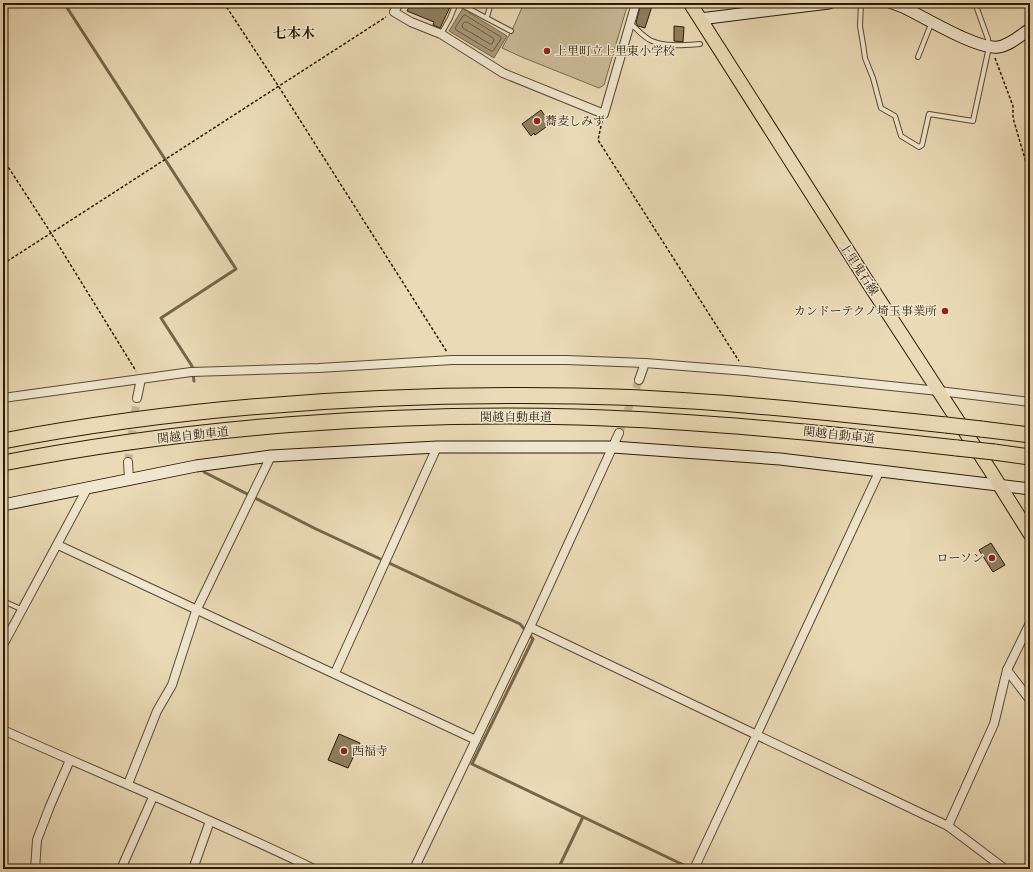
<svg xmlns="http://www.w3.org/2000/svg" width="1033" height="872" font-family="'IM FELL French Canon','Noto Serif JP',serif">
  <rect width="100%" height="100%" fill="#eadab6"/>
  <filter id="stains"><feTurbulence type="fractalNoise" baseFrequency=".005" numOctaves="4"/><feColorMatrix values="0 0 0 0 .2 0 0 0 0 .09 0 0 0 0 .02 0 0 0 .5 -.17"/></filter>
  <radialGradient id="worn" r=".72"><stop offset=".6" stop-color="#630" stop-opacity="0"/><stop offset="1" stop-color="#630" stop-opacity=".3"/></radialGradient>
  <polygon fill="#c9b998" stroke="#7a6a4e" points="524,3 628,3 604,85 599,88 524,58 502,48 514,26"/>
  <polygon fill="#a99979" stroke="#76664a" points="463,8 469,11 468,12 507,36 494,58 449,31"/>
  <g fill="none" stroke-linecap="round" stroke-linejoin="round">
    <g stroke="#6a5a3e" stroke-width="1">
      <polygon points="465,15 501,37 501,39 493,51 491,51 456,30 455,28 463,16"/>
      <polygon points="465,22 467,22 493,38 494,40 492,44 490,44 463,28 462,26"/>
    </g>
    <g stroke="#76664a" stroke-width="3">
      <polyline points="64,3 236,269 161,318 192,366 194,381"/>
      <polyline points="204,467 204,472 316,529 520,624 533,639 472,764 692,869"/>
      <polyline points="558,869 583,817"/>
    </g>
  </g>
  <g fill="#8e7e60" stroke="#2a1a03">
    <polygon points="411,3 452,3 440,28 433,25 434,22 407,11"/>
    <polygon points="641,3 653,3 645,28 638,26 636,23"/>
    <polygon points="674,26 684,27 683,42 674,41"/>
    <polygon points="541,110 550,124 535,135 534,133 531,136 522,124"/>
    <polygon points="991,543 1005,565 993,572 979,550"/>
    <polygon points="339,734 360,743 348,768 328,760"/>
  </g>
  <g fill="none" stroke-linecap="round" stroke-linejoin="round">
    <g stroke="#c4b492" stroke-width="8" stroke-dasharray="8 4" stroke-linecap="butt">
      <polyline points="619,433 639,380"/>
      <polyline points="128,462 137,398"/>
    </g>
    <g stroke="#5a4a30" stroke-width="6">
      <g id="lane">
        <polyline points="458,3 511,31"/>
        <polyline points="861,3 860,26 863,44 865,58 873,78 881,108 895,116 901,136 919,147 922,145 929,114 973,121 989,47 988,39 975,3"/>
        <polyline points="487,17 491,3"/>
        <path d="M630,23c7,6 14,15 22,18 13,6 34,4 48,3"/>
        <polyline points="441,34 450,18 456,3"/>
        <polyline points="918,57 931,24"/>
        <polyline points="3,601 23,610"/>
      </g>
    </g>
    <g stroke="#5a4a30" stroke-width="10">
      <g id="street">
        <polyline points="399,3 394,12 411,22 441,34 503,73 604,114 636,3"/>
        <polyline points="639,380 645,363"/>
        <polyline points="3,398 191,372 319,368 452,360 566,360 645,363 746,371 939,391 1030,402"/>
        <polyline points="137,398 141,379"/>
        <polyline points="128,462 129,479"/>
        <path d="M58,545c139,66 279,129 418,195"/>
        <polyline points="530,627 948,826 1005,869"/>
        <polyline points="3,645 88,487"/>
        <polyline points="1007,670 1030,700"/>
        <polyline points="335,673 437,447"/>
        <path d="M3,730c104,47 209,89 311,139"/>
        <polyline points="128,784 157,711 172,685 196,611 271,456"/>
        <polyline points="948,826 994,724 1007,670 1030,623"/>
        <polyline points="35,869 37,840 50,806 70,760"/>
        <polyline points="121,869 153,797"/>
        <polyline points="193,869 210,821"/>
        <polyline points="414,869 530,627 619,433"/>
        <polyline points="694,869 880,470"/>
      </g>
    </g>
    <g stroke="#2a1a03" stroke-width="13">
      <g id="secondary">
        <path d="M892,3l11,4c21,10 75,43 95,40 11,-1 23,-12 32,-18"/>
        <polyline points="700,19 829,3"/>
        <polyline points="3,505 196,466 271,456 437,447 613,447 780,459 1030,489"/>
      </g>
    </g>
    <g stroke="#2a1a03" stroke-width="15">
      <polyline id="primary" points="690,3 867,281 990,470 1030,534"/>
    </g>
    <g stroke="#2a1a03" stroke-width="17">
      <g id="highway">
        <polyline points="981,429 1030,435"/>
        <path d="M3,441c189,-36 381,-48 573,-45 124,2 247,16 370,29"/>
        <polyline points="994,452 1030,457"/>
        <path d="M3,463c186,-36 386,-51 575,-46 127,4 253,17 379,31"/>
      </g>
    </g>
    <g stroke="#2a1a03" stroke-width="1.5" stroke-dasharray="3 2" stroke-linecap="butt">
      <polyline points="224,3 279,87 447,352"/>
      <polyline points="995,58 1013,106 1013,118 1030,176"/>
      <polyline points="602,121 598,140 739,361"/>
      <polyline points="3,159 51,233 136,371"/>
      <polyline points="3,264 386,17"/>
    </g>
    <use href="#lane" stroke="#f1e7d0" stroke-width="4"/>
    <use href="#street" stroke="#f1e7d0" stroke-width="8"/>
    <use href="#secondary" stroke="#f1e7d0" stroke-width="11"/>
    <use href="#primary" stroke="#eadab6" stroke-width="13"/>
    <use href="#highway" stroke="#eadab6" stroke-width="15"/>
    <g stroke="#2a1a03" stroke-width="17" stroke-linecap="butt">
      <g id="highway-bridge">
        <polyline points="946,425 981,429"/>
        <polyline points="957,448 994,452"/>
      </g>
    </g>
    <use href="#highway-bridge" stroke="#eadab6" stroke-width="15"/>
  </g>
  <g fill="#8f2418" stroke="#f1e7d0" stroke-width="1.5">
    <circle cx="547" cy="51" r="4"/>
    <circle cx="537" cy="121" r="4"/>
    <circle cx="945" cy="311" r="4"/>
    <circle cx="992" cy="558" r="4"/>
    <circle cx="344" cy="751" r="4"/>
  </g>
  <g text-anchor="middle" dominant-baseline="central" stroke-width="3" stroke-linejoin="round" paint-order="stroke">
    <g font-size="12" fill="#2a1a03" stroke="#f1e7d0" text-anchor="start">
      <text x="555" y="51">上里町立上里東小学校</text>
      <text x="545" y="121">蕎麦しみず</text>
      <text x="937" y="311" text-anchor="end">カンドーテクノ埼玉事業所</text>
      <text x="984" y="558" text-anchor="end">ローソン</text>
      <text x="352" y="751">西福寺</text>
    </g>
    <g font-size="12" fill="#2a1a03" stroke="#f1e7d0">
      <text transform="translate(859 269) rotate(57)">上里鬼石線</text>
      <text x="516" y="417">関越自動車道</text>
      <text transform="translate(193 435) rotate(-6)">関越自動車道</text>
      <text transform="translate(839 435) rotate(6)">関越自動車道</text>
    </g>
    <g font-size="14" font-weight="bold" fill="#2a1a03" stroke="#f1e7d0">
      <text x="294" y="33">七本木</text>
    </g>
  </g>
  <rect width="1033" height="872" fill="none" stroke="#eadab6" stroke-width="16"/>
  <rect x="4" y="4" width="1025" height="864" fill="none" stroke="#2a1a03" stroke-width="2"/>
  <rect x="8" y="8" width="1017" height="856" fill="none" stroke="#2a1a03"/>
  <rect width="100%" height="100%" filter="url(#stains)"/>
  <rect width="100%" height="100%" fill="url(#worn)"/>
</svg>
